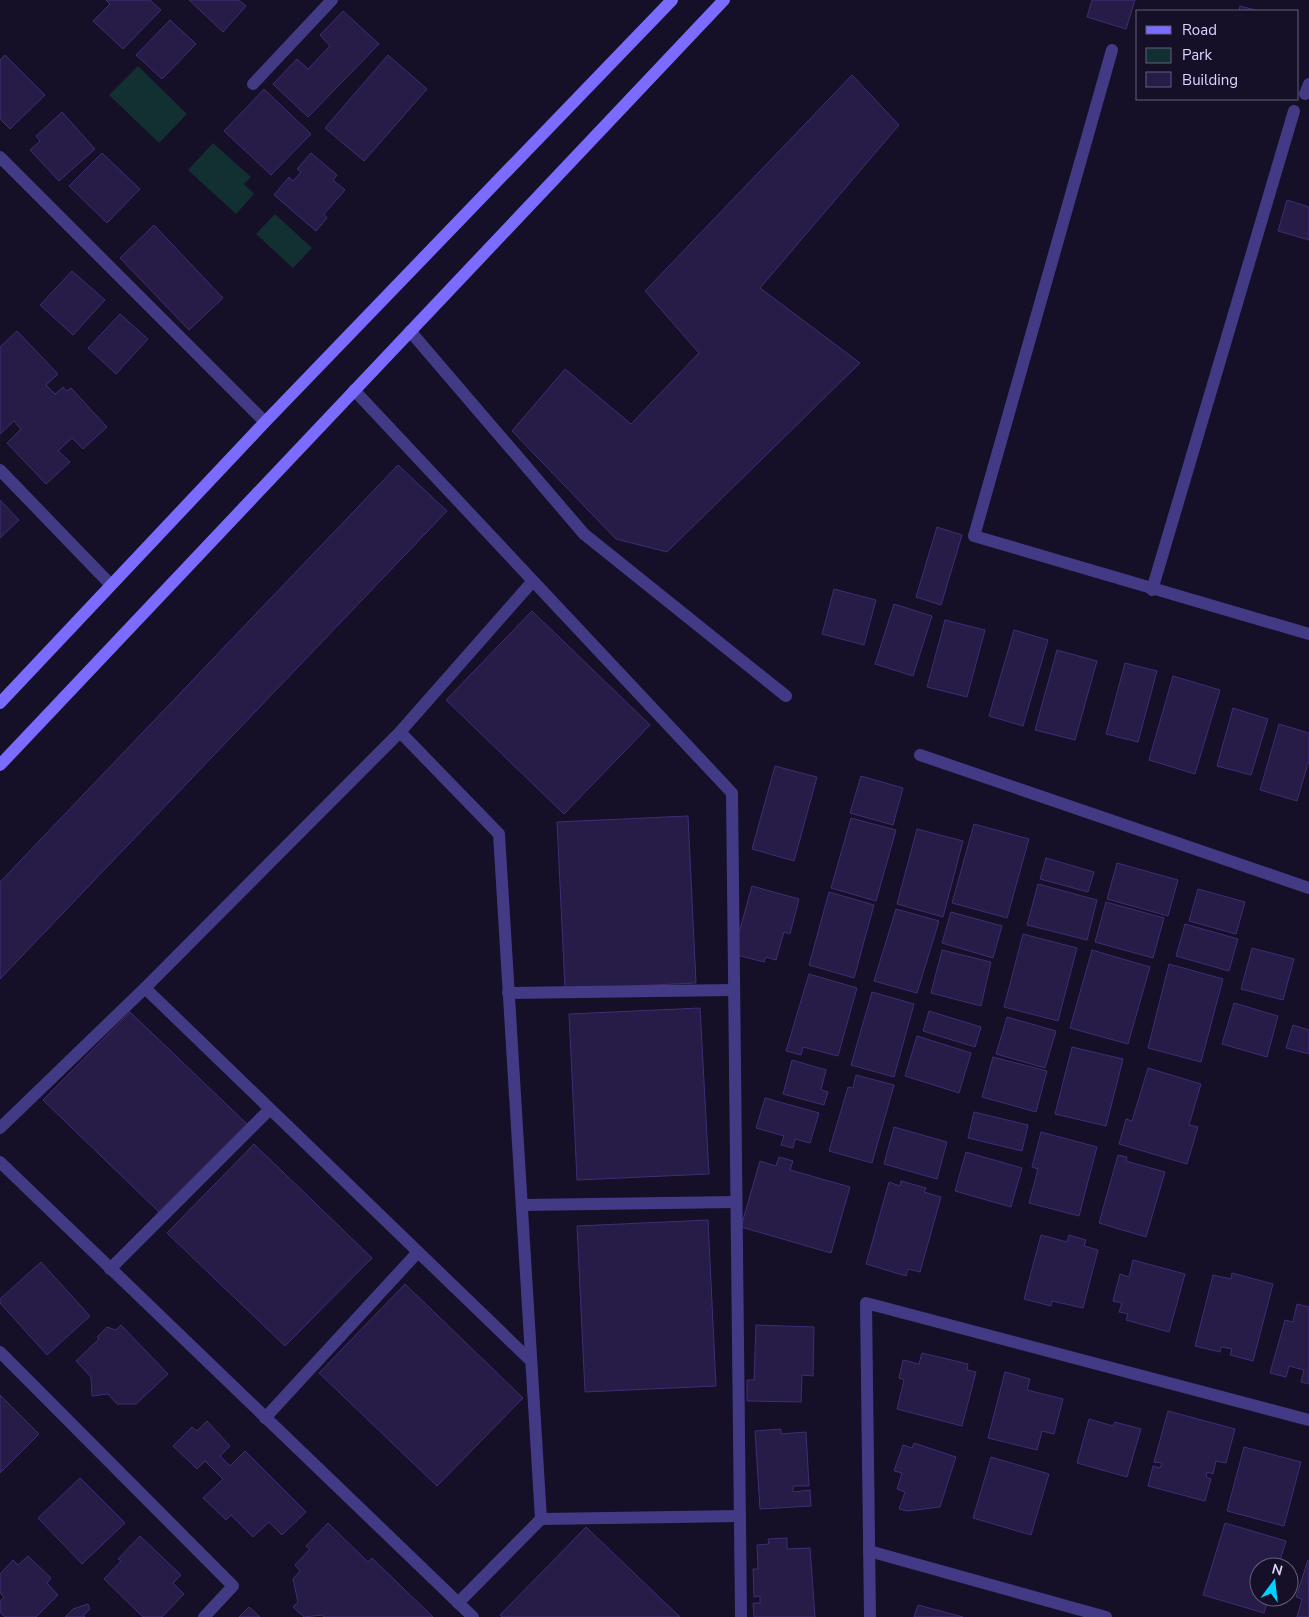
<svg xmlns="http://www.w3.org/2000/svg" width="1309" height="1617" font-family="'Nunito Sans',sans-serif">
  <rect width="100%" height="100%" fill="#150f27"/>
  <g fill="#122f31">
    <polygon points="138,66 187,114 159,143 109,95"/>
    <polygon points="213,143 251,177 244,184 254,194 236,214 188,170"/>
    <polygon points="275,214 312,248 293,268 256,234"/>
  </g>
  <g fill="#271b48" stroke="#402d74">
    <polygon points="106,0 150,0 161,10 123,49 93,21 110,4"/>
    <polygon points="189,0 239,0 246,6 223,32"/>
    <polygon points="1092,0 1135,0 1126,29 1087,17"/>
    <polygon points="1240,6 1259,11 1239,11"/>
    <polygon points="343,11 379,44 308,117 273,84 297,59 308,69 330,46 320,35"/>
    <polygon points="170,20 196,44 162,79 136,55"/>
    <polygon points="5,55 45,95 10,129 0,119 0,60"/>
    <polygon points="388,55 427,89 364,161 325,128"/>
    <polygon points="852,75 899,125 760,288 860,363 667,552 616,539 512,431 565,369 631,424 699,353 645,291"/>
    <polygon points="264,89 311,134 271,175 224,131"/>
    <polygon points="62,112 95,149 59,181 30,150 40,141 36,136"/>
    <polygon points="102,153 140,189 107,223 69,186"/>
    <polygon points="311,153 337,175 333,180 345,190 324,214 327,218 316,231 274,195 289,177 293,181 301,172 297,169"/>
    <polygon points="1287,200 1309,207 1309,240 1278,231"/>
    <polygon points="154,225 223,298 189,330 120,258"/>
    <polygon points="72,271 105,300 73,335 40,305"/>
    <polygon points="120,314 148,339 116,374 88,348"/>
    <polygon points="17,331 58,374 46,385 55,394 63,387 67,391 71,388 107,427 83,449 72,438 58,451 70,462 46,484 7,443 21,429 14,421 0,434 0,347"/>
    <polygon points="398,465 447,511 0,979 0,882"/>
    <polygon points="0,500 19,520 0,538"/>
    <polygon points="937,527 962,535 941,605 916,597"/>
    <polygon points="834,589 876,600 864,645 822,634"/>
    <polygon points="894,604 932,616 913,676 875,664"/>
    <polygon points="532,611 650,725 564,814 446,700"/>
    <polygon points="945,620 985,630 967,697 927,687"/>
    <polygon points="1014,630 1048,640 1023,726 989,716"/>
    <polygon points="1057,650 1097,661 1075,740 1035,730"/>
    <polygon points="1125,663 1157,671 1138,742 1106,734"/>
    <polygon points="1173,676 1220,690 1195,774 1149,760"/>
    <polygon points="1233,708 1268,719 1251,775 1217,766"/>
    <polygon points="1279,724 1309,733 1309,760 1297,801 1260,790"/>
    <polygon points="775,766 817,777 794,861 752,849"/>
    <polygon points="861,776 903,788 893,825 850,813"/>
    <polygon points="688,816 696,983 565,989 557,822"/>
    <polygon points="851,818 896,830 876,901 831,888"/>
    <polygon points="974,824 1029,839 1007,918 952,903"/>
    <polygon points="917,829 963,841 943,917 897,904"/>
    <polygon points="1046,858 1094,872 1088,892 1040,879"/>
    <polygon points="1117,863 1178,880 1168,916 1107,899"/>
    <polygon points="1038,884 1097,900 1087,940 1027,925"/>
    <polygon points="752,886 799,899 790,934 784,932 776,960 766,957 764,962 733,954"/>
    <polygon points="1198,889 1245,902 1236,934 1189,921"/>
    <polygon points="829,892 874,905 854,978 809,965"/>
    <polygon points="1106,902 1164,918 1153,958 1095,942"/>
    <polygon points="896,909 939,921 917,993 874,981"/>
    <polygon points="951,912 1002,926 993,958 942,943"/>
    <polygon points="1185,924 1238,939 1229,971 1176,956"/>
    <polygon points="1023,934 1077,948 1058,1021 1004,1007"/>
    <polygon points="1252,948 1294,959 1283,1000 1241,989"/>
    <polygon points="942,950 991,962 981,1006 931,993"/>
    <polygon points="1092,950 1150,967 1128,1044 1070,1028"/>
    <polygon points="1169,964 1223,979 1201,1062 1148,1048"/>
    <polygon points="809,974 857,988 838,1056 803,1047 801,1055 786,1051"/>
    <polygon points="872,992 914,1004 894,1077 851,1065"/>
    <polygon points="1234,1003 1278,1016 1267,1057 1222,1044"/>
    <polygon points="700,1008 709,1174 577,1180 569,1014"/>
    <polygon points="929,1011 981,1027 975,1047 923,1031"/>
    <polygon points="130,1012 248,1125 161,1214 43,1100"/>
    <polygon points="1007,1017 1056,1031 1045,1068 996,1054"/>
    <polygon points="1293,1025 1309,1030 1309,1054 1286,1048"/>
    <polygon points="917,1036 971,1053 959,1093 905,1076"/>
    <polygon points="1072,1047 1123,1059 1106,1126 1055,1114"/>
    <polygon points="993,1057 1047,1071 1036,1112 982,1097"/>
    <polygon points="792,1060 826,1070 821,1090 828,1092 824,1105 783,1094"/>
    <polygon points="1148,1068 1201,1084 1189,1125 1198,1127 1187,1164 1119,1144 1126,1119 1132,1121"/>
    <polygon points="856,1075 894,1085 872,1163 829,1151 848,1087 853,1088"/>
    <polygon points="765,1098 819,1113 810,1143 795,1139 793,1148 781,1145 784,1136 756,1128"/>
    <polygon points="974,1112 1028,1125 1022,1151 968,1138"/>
    <polygon points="894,1127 947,1142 937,1179 884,1164"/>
    <polygon points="1041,1132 1097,1147 1079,1216 1029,1203 1038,1169 1032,1167"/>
    <polygon points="254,1144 372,1258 285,1346 167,1233"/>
    <polygon points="966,1152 1022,1168 1011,1207 955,1191"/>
    <polygon points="1118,1155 1127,1157 1126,1161 1165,1172 1146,1237 1099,1223"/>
    <polygon points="779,1157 793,1161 790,1170 850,1187 831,1253 741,1227 760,1161 776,1166"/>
    <polygon points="901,1181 926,1188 924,1192 941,1197 920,1272 908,1269 906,1276 866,1264 889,1182 900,1186"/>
    <polygon points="708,1220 716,1386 585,1392 577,1226"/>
    <polygon points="1041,1235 1067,1242 1069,1235 1086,1240 1084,1246 1098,1250 1083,1308 1052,1301 1051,1306 1024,1299"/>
    <polygon points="1133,1260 1185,1274 1169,1332 1126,1320 1128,1314 1119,1312 1122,1303 1113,1301 1120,1274 1129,1277"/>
    <polygon points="41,1262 90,1316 47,1355 0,1303 0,1299"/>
    <polygon points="1232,1273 1273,1284 1253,1361 1230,1355 1232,1349 1221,1347 1220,1352 1195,1346 1213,1275 1231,1279"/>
    <polygon points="405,1284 523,1398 437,1486 319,1373"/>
    <polygon points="1297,1304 1309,1307 1309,1384 1301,1382 1304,1370 1289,1366 1286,1377 1270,1373 1285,1320 1293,1322"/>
    <polygon points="121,1325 168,1374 136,1404 117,1404 108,1394 92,1396 91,1377 76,1361 99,1339 97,1337 107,1327 116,1330"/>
    <polygon points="756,1325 814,1327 813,1376 802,1375 801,1402 747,1401 747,1380 754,1380"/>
    <polygon points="922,1353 968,1364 967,1370 976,1372 962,1426 897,1409 904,1380 899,1378 903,1360 919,1364"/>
    <polygon points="1005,1372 1030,1379 1027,1390 1063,1399 1054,1434 1042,1431 1037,1450 988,1438"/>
    <polygon points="0,1395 39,1434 0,1473"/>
    <polygon points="1168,1411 1235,1429 1226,1463 1216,1461 1213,1474 1207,1472 1206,1477 1211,1479 1205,1501 1148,1486 1153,1466 1160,1468 1162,1463 1154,1462"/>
    <polygon points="1089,1419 1113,1426 1115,1422 1141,1429 1127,1477 1077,1463"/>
    <polygon points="207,1421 230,1446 220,1456 230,1466 245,1451 306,1512 282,1535 269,1522 253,1537 231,1515 226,1520 203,1498 223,1479 205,1461 197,1469 173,1446 192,1427 197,1431"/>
    <polygon points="781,1429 781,1434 806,1432 809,1486 793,1486 793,1492 810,1490 811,1506 760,1509 755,1431"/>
    <polygon points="914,1443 956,1457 940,1507 907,1511 899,1509 905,1492 897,1489 902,1473 894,1471 903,1445 912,1448"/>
    <polygon points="1244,1447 1301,1462 1284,1526 1227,1511"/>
    <polygon points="991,1457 1049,1474 1031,1535 973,1518"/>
    <polygon points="80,1478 125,1523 82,1564 38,1518"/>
    <polygon points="328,1523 368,1562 372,1558 433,1617 324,1617 322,1615 304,1617 293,1607 298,1602 293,1579 300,1571 295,1565 310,1549 306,1546"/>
    <polygon points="1225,1523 1286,1541 1278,1567 1259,1567 1259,1597 1269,1597 1264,1613 1203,1595"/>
    <polygon points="586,1527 680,1617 502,1617 500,1615"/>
    <polygon points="140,1536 181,1575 173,1583 184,1594 162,1617 143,1617 104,1579 121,1561 118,1559"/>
    <polygon points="787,1538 787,1549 810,1548 815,1617 754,1617 753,1603 760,1603 760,1596 754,1597 753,1569 758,1569 757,1545 769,1544 768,1539"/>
    <polygon points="28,1556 51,1578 47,1583 58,1595 36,1617 5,1617 0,1612 0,1601 4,1597 0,1593 0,1574 13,1560 18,1565"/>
    <polygon points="1308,1560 1309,1617 1297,1617 1302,1599 1296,1597"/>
    <polygon points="88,1604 90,1609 83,1616 85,1617 65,1617 73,1609"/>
    <polygon points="918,1605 963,1617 914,1617"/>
    <polygon points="249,1607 260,1617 239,1617"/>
  </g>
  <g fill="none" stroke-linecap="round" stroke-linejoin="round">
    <g stroke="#433a86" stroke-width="12">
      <polyline points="253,84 332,0"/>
      <polyline points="410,331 584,534 786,696"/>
    </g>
    <g stroke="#433a86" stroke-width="12">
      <polyline points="1112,50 974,536 1309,634"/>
      <polyline points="1305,94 1309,84"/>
      <polyline points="0,157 265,422"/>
      <polyline points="354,390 732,793 741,1617"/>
      <polyline points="0,470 111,585"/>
      <polyline points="1152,590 1294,111"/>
      <polyline points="400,732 499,834 541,1519 458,1603"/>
      <polyline points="920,755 1309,888"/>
      <polyline points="145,988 531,1361"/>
      <polyline points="508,993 734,990"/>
      <polyline points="0,1128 145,988 400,732 532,582"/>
      <polyline points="0,1162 473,1617"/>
      <polyline points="522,1205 736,1202"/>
      <polyline points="110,1269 270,1109"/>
      <polyline points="0,1352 233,1586 204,1617"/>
      <polyline points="265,1418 418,1252"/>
      <polyline points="541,1519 740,1516"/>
      <polyline points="869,1551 1106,1617"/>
      <polyline points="870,1617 866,1303 1309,1420"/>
    </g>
    <g stroke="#7b6cff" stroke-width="12">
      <polyline points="0,703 265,422 672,0"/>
      <polyline points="0,765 724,0"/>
    </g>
  </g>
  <rect x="1136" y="10" width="162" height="90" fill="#150f27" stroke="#655e7d"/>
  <rect x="1146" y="26" width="25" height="8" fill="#7b6cff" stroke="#655e7d"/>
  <text x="1182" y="35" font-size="15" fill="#ddd5ff">Road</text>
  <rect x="1146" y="48" width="25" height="15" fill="#122f31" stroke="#655e7d"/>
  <text x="1182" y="60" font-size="15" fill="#ddd5ff">Park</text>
  <rect x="1146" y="72" width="25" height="15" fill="#271b48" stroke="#655e7d"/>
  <text x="1182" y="85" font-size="15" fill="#ddd5ff">Building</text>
  <g transform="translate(1274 1582) rotate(15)"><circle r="24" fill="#150f27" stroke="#655e7d"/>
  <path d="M0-4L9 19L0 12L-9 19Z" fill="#01d1ff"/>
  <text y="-8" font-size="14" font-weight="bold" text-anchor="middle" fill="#ddd5ff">N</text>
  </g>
</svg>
